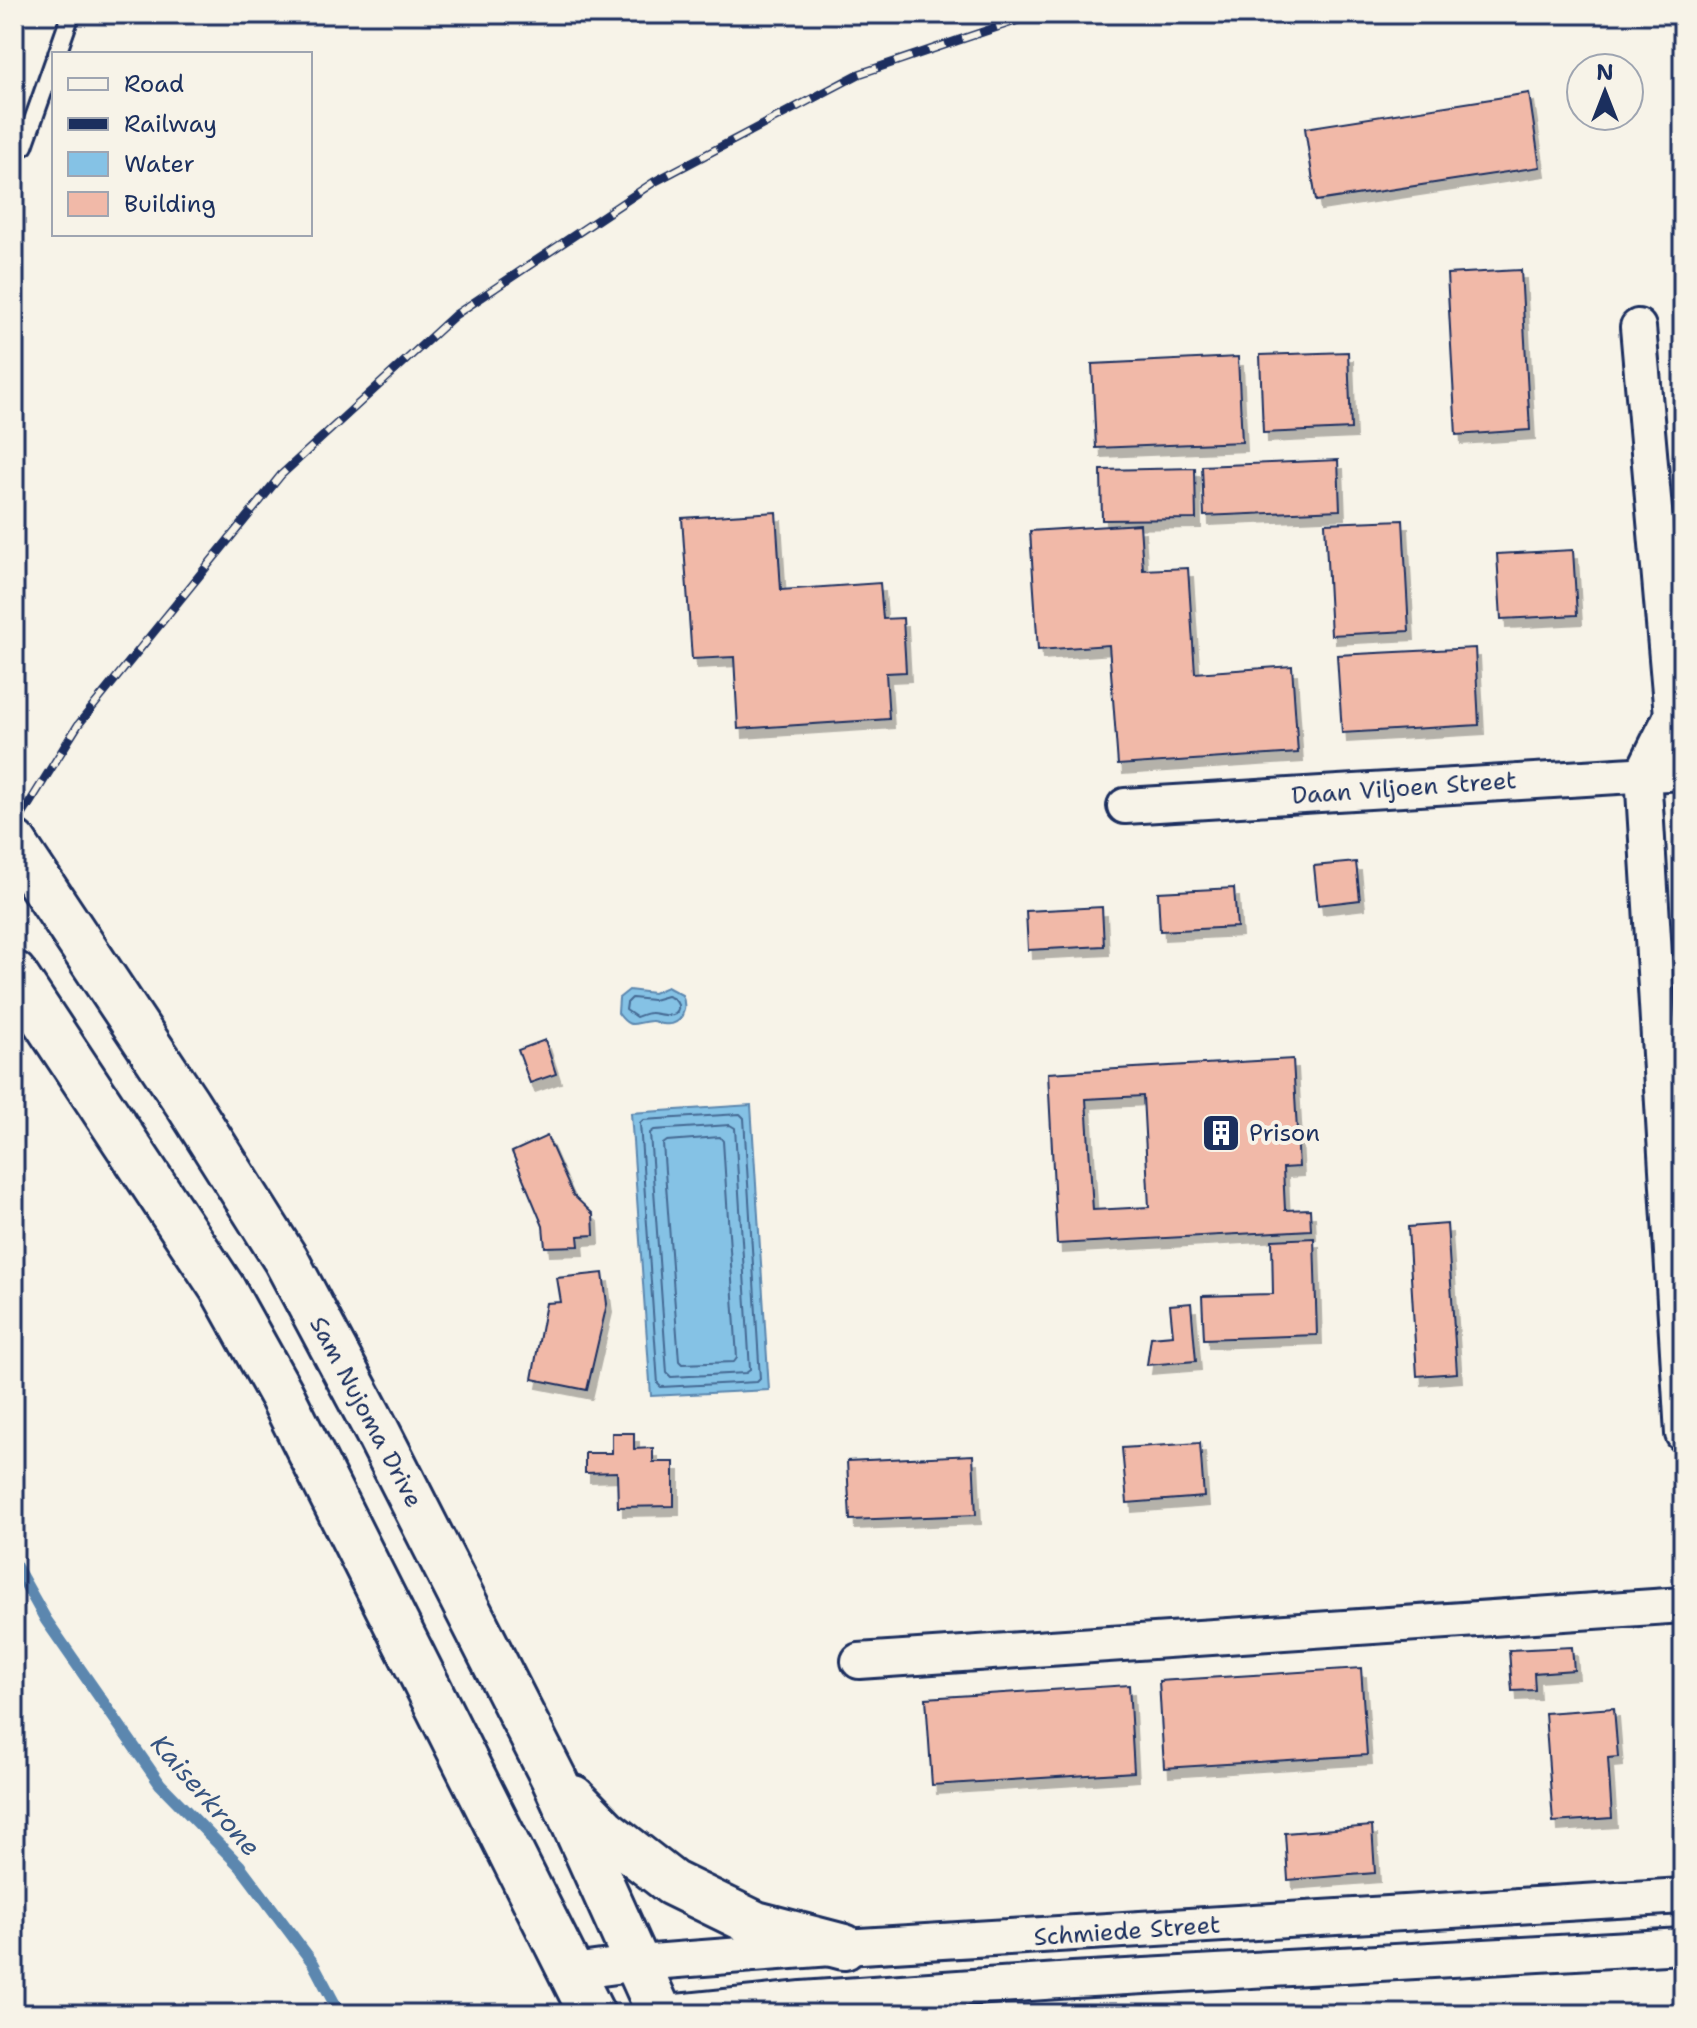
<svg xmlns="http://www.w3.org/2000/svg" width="1697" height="2028" font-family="'Shantell Sans',sans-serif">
  <defs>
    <filter id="shadow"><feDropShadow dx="5" dy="9" stdDeviation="0" flood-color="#0004"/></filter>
  </defs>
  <rect width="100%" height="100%" fill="#f7f3e8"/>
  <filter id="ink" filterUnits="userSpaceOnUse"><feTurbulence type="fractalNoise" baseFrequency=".0125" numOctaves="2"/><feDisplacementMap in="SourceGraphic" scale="16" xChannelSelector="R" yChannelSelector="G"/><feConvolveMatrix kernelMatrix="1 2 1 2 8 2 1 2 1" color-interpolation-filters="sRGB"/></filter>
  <g filter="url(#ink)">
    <g fill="#85c2e5" stroke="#5b87af" stroke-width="2">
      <path d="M667,987l15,8c6,14 0,32 -19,29 -6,0 -6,-4 -12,-3 -18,1 -20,10 -33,-8l1,-15 10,-8 24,3z"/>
      <polygon points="751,1105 769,1390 651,1396 631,1113"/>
    </g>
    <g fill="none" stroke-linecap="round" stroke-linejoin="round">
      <g stroke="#456a94" stroke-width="2">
        <path d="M667,996c5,2 9,3 11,9 3,18 -22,7 -28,8 -5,0 -10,3 -14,4l-10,-7 1,-7 5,-5 21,2z"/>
        <polygon points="740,1114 744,1118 760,1379 757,1382 661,1387 658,1384 640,1123 643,1120"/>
        <polygon points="730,1125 735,1128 750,1370 746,1373 671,1377 667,1373 650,1133 654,1130"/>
        <polygon points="720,1137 723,1141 737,1358 734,1362 682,1364 679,1361 663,1144 667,1141"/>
      </g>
      <polyline stroke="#5b87af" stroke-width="12" points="14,1563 46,1620 160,1784 240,1866 313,1963 340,2014"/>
    </g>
    <g fill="#f1b9a8" stroke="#1b2f5e" stroke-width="2" fill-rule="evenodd" filter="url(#shadow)">
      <polygon points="1529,93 1540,167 1316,201 1305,128"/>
      <polygon points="1521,270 1530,430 1456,435 1447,274"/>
      <polygon points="1348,352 1351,429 1263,433 1260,355"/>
      <polygon points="1238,357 1242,442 1096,448 1092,364"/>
      <polygon points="1338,460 1340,510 1204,516 1202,466"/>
      <polygon points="1195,468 1196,519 1102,520 1101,470"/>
      <polygon points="776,512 781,590 880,583 883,619 903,618 906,672 886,673 889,719 738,729 734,657 692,659 682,518"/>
      <polygon points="1403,520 1409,631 1331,635 1325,523"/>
      <polygon points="1140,524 1143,570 1188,568 1195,673 1292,666 1298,753 1118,765 1109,645 1038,650 1030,531"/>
      <polygon points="1573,550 1577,615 1501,619 1497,554"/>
      <polygon points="1475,648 1479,725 1342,733 1337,655"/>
      <polygon points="1356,862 1360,900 1318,905 1314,866"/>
      <polygon points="1234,888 1237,927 1160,931 1158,892"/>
      <polygon points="1102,907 1104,946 1028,950 1026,911"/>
      <polygon points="545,1040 556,1074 530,1083 518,1050"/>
      <path d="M1293,1059l6,108 -16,1 2,42 25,-1 1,21 -254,14 -9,-171zM1143,1096l6,111 -56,3 -7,-111z"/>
      <polygon points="547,1136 573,1195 593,1214 594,1235 578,1236 579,1246 545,1247 543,1226 512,1152"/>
      <polygon points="1447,1224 1457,1373 1417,1376 1408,1227"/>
      <polygon points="1314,1238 1317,1335 1204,1339 1202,1296 1273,1294 1272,1240"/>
      <polygon points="603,1273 607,1304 587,1390 532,1379 546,1303 561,1302 557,1278"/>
      <polygon points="1191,1303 1196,1361 1147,1365 1151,1337 1173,1335 1170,1305"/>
      <polygon points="612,1433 634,1433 634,1449 653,1448 653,1462 674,1462 674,1506 618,1507 617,1472 585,1473 585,1453 612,1453"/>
      <polygon points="1200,1443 1204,1497 1127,1503 1122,1448"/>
      <polygon points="973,1455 976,1515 850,1520 847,1461"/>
      <polygon points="1572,1647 1574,1670 1534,1673 1535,1690 1512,1691 1509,1650"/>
      <polygon points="1361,1668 1367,1755 1164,1768 1159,1681"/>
      <polygon points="1129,1685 1134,1772 932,1785 926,1698"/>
      <polygon points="1614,1708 1618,1757 1608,1758 1612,1818 1553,1822 1545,1713"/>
      <polygon points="1372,1826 1375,1873 1288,1880 1285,1833"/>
    </g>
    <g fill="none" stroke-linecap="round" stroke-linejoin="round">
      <g stroke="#1b2f5e" stroke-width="22">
        <g id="lane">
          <polyline points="57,54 71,14"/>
          <polyline points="14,151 24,146 54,61"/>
        </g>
      </g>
      <g stroke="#1b2f5e" stroke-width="40">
        <g id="street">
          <polyline points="1638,327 1672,715 1683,731"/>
          <polyline points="1672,715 1643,773 1683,1434"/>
          <polyline points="1125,806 1683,772"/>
          <polyline points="859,1661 1683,1605"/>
          <polyline points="572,1972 639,1963 844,1947 1683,1896"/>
          <polyline points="657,2014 802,1999 1073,1980 1683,1946"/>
        </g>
      </g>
      <g stroke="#1b2f5e" stroke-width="50">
        <g id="secondary">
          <polyline points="14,843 187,1103 286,1260 376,1429 554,1779 660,2014"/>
          <polyline points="14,974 222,1288 281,1394 592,2014"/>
          <polyline points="573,1798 605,1831 672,1883 756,1924 844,1947"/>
        </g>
      </g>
      <use href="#lane" stroke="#f7f3e8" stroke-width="16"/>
      <use href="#street" stroke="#f7f3e8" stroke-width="34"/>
      <use href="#secondary" stroke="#f7f3e8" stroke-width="44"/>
      <g stroke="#1b2f5e" stroke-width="9">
        <polyline id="rail" points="14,828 78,725 281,475 455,315 654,182 859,74 1036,14"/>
      </g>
      <use href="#rail" stroke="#f7f3e8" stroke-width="6" stroke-dasharray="18" stroke-linecap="butt"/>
    </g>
  </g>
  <defs>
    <g id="building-square" transform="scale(2)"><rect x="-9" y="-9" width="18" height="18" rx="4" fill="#1b2f5e" stroke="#f7f3e8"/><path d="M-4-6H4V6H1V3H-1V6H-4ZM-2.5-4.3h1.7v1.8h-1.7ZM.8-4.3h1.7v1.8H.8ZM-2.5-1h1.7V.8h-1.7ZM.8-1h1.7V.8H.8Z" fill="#fff"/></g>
  </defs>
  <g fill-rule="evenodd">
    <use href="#building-square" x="1221" y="1133"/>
  </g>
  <g text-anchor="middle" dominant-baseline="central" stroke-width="8" stroke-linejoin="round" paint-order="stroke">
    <g font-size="24" fill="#1b2f5e" stroke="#f7f3e8">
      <text transform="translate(1404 788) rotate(-4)">Daan Viljoen Street</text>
      <text transform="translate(366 1412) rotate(62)">Sam Nujoma Drive</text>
      <text transform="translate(1127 1931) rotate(-4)">Schmiede Street</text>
    </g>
    <g font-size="24" fill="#1b2f5e" stroke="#f7f3e8" text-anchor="start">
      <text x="1249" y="1133">Prison</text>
    </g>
    <g font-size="26" font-style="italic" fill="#365480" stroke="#f7f3e8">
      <text transform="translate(206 1795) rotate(49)">Kaiserkrone</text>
    </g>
  </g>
  <rect width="1697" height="2028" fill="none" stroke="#f7f3e8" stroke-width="48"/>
  <rect x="24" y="24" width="1649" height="1980" fill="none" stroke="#1b2f5e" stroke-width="3" filter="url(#ink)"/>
  <rect x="52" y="52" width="260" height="184" fill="#f7f3e8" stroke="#9fa5b1" stroke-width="2"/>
  <rect x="68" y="78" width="40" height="12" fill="#f7f3e8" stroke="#9fa5b1" stroke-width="2"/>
  <text x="124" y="92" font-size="24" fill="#1b2f5e">Road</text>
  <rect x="68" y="118" width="40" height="12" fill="#1b2f5e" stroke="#9fa5b1" stroke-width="2"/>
  <text x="124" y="132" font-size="24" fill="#1b2f5e">Railway</text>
  <rect x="68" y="152" width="40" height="24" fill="#85c2e5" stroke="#9fa5b1" stroke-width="2"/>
  <text x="124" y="172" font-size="24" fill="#1b2f5e">Water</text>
  <rect x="68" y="192" width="40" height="24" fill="#f1b9a8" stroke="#9fa5b1" stroke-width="2"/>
  <text x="124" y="212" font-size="24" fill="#1b2f5e">Building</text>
  <g transform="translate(1605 92)"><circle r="38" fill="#f7f3e8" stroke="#9fa5b1" stroke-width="2"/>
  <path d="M0-6L14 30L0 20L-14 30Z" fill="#1b2f5e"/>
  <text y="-12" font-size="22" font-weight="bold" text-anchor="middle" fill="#1b2f5e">N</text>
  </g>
</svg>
